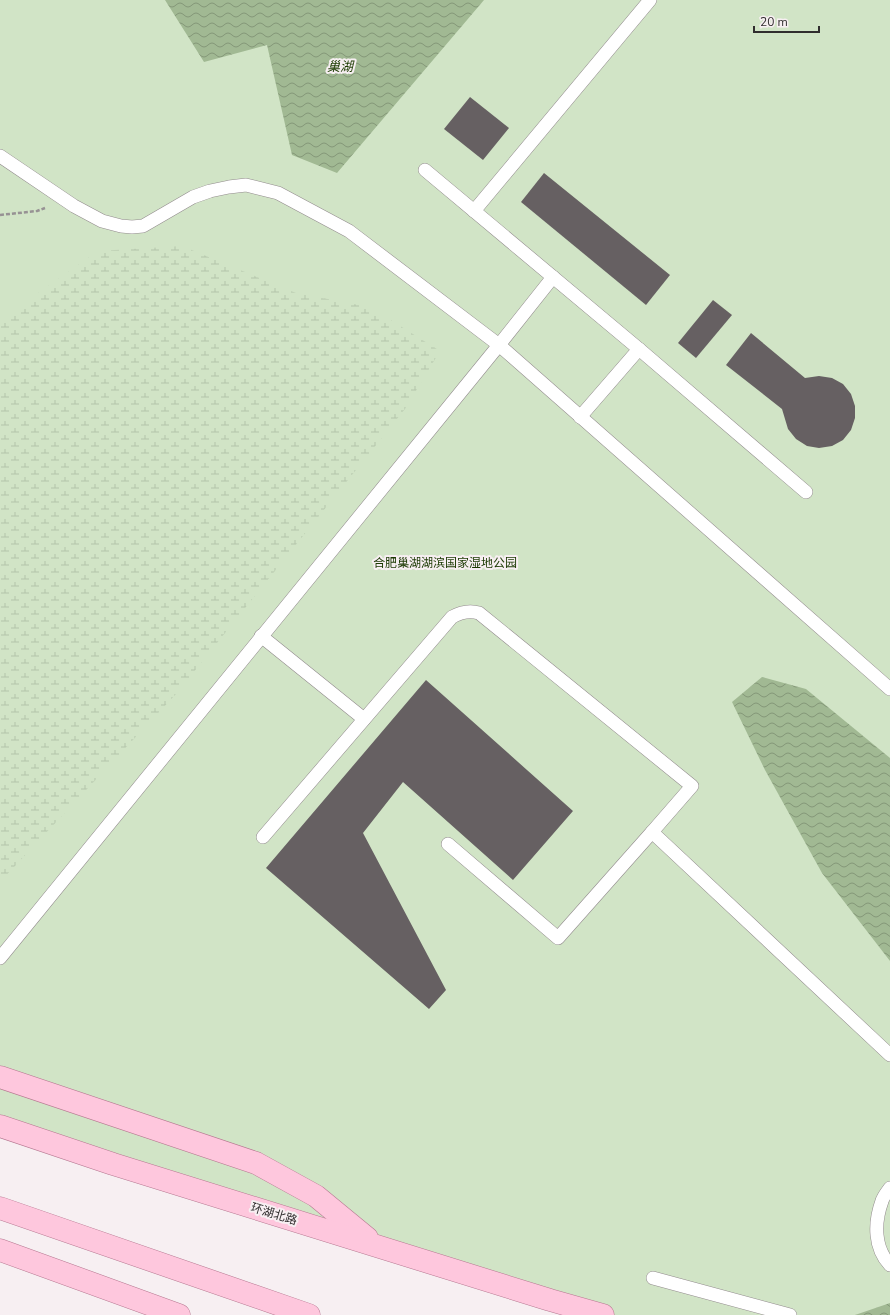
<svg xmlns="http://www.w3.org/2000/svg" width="890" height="1315" font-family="'Nunito Sans','Noto Sans SC',sans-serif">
  <defs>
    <pattern id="wetland-marsh" width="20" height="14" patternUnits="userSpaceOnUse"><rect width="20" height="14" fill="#d1e4c6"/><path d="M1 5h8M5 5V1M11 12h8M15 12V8" fill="none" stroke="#b4c4aa"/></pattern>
    <pattern id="water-waves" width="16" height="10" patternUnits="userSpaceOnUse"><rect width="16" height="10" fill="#a1b993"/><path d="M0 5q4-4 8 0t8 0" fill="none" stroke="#849778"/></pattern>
  </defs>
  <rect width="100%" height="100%" fill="#f7eff2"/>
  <polygon fill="#d1e4c6" points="0,0 890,0 890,1315 603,1315 0,1126"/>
  <polygon fill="url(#wetland-marsh)" points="182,246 296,293 370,307 440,351 405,409 176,694 0,882 0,324 34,296 98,251"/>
  <g fill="url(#water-waves)">
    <polygon points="165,0 484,0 337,173 292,155 267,45 204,62"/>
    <polygon points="762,677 806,689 890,758 890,961 822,873 765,770 732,702"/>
    <polygon points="890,1303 890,1315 855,1315"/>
  </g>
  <g fill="#666062">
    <polygon points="470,97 509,128 483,160 444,129"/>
    <polygon points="544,173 670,275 646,305 521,202"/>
    <polygon points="713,300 732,315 696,358 678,343"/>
    <polygon points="751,333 805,378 819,376 832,378 843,384 851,394 855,406 855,418 851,430 843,440 832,446 819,448 807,446 796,439 788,429 782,409 726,365"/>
    <polygon points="426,680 573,811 513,880 403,782 363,833 446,990 429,1009 266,868"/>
  </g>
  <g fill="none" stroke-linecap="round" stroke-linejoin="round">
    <g stroke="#928b8d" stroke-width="14">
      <g id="service">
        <polyline points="0,156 74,206 102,221 121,226 132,227 143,226 193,197 210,191 229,187 246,185 278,193 349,231 499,345 553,277"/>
        <polyline points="425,170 639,349"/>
        <polyline points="474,211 650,0"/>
        <polyline points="580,417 639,349 806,492"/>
        <polyline points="261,636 364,719"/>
        <path d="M263,837l189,-220c9,-5 17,-7 27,-4l213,173 -40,46 238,223"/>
        <polyline points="448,844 558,938 652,832"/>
        <polyline points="0,958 499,345 890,689"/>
        <path d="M890,1188c-3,4 -7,9 -8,13 -8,22 -8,47 8,64"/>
        <polyline points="653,1278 790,1315"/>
      </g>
    </g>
    <g stroke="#b67891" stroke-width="23">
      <g id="primary">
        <polyline points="0,1077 256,1163 316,1196 367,1238"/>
        <polyline points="0,1126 113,1164 550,1300 603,1315"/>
        <polyline points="0,1208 309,1315"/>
        <polyline points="0,1250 179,1315"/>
      </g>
    </g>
    <polyline stroke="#979294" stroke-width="2.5" stroke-dasharray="4 2" stroke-linecap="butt" points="0,215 37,211 45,208"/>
    <use href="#service" stroke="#fff" stroke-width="13"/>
    <use href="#primary" stroke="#fec7dd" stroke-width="22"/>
  </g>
  <g text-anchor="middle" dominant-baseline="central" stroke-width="4" stroke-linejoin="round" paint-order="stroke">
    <g font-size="12" fill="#193800" stroke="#f7eff2">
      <text x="445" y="563">合肥巢湖湖滨国家湿地公园</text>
    </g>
    <g font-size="12" fill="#302d2e" stroke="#f7eff2">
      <text transform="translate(274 1214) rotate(17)">环湖北路</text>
    </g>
    <g font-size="13" font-style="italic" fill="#1c3b01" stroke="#f7eff2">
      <text x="340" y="67">巢湖</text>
    </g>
  </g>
  <path d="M754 26v6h65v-6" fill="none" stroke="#302d2e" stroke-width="2"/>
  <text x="760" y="26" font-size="12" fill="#302d2e" stroke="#f7eff2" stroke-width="3" paint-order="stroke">20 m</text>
</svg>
